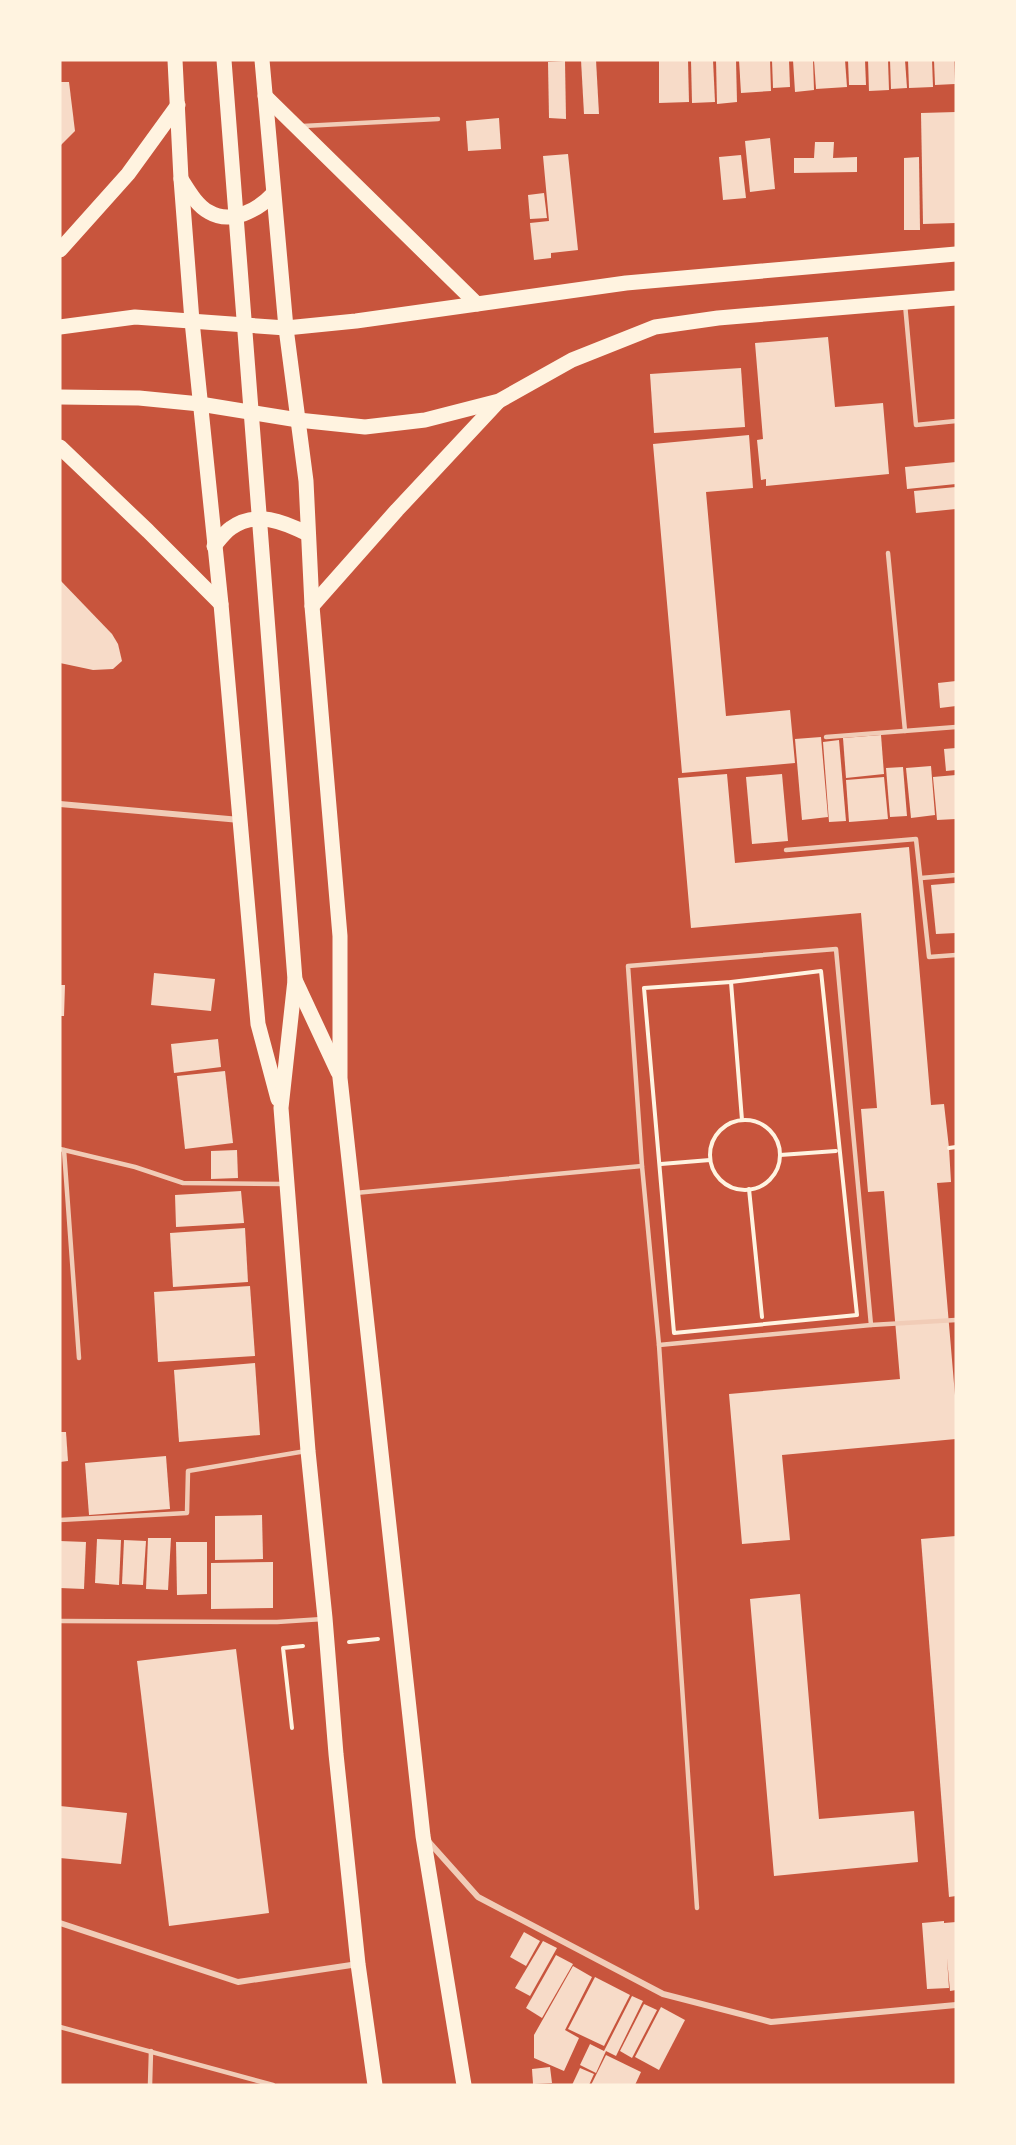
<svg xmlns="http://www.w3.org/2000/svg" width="1016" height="2145" font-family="'Times New Roman',serif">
  <rect width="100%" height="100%" fill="#c8553d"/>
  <g fill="#f7dbc8">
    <polygon points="581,60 596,60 599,114 584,114"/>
    <polygon points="659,60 688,60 689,102 659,103"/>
    <polygon points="691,60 713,60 715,102 692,103"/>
    <polygon points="716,60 736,60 737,102 717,104"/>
    <polygon points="739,60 770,60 771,91 741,93"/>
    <polygon points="772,60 789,60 790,87 773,88"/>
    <polygon points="793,60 813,60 814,90 795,92"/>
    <polygon points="814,60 845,60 847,87 816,89"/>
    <polygon points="848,60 865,60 866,85 849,85"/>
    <polygon points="868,60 888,60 889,90 869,91"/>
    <polygon points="890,60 905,60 907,88 891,89"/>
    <polygon points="908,60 932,60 933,87 909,88"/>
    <polygon points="934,60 954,60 955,84 935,85"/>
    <polygon points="565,61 566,119 549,118 548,62"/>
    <polygon points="60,82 69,82 75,131 60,146"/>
    <polygon points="956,112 956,223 923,224 921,113"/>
    <polygon points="499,118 501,149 468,151 466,121"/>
    <polygon points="770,138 775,189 750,192 745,141"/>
    <polygon points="815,142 834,142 833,158 857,157 857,172 794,173 794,158 814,158"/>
    <polygon points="568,154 578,250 551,253 551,258 534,260 530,223 549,221 543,156"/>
    <polygon points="741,155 746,198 723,200 719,157"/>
    <polygon points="919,157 920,230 904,230 904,158"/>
    <polygon points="544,193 547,218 530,219 528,195"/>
    <polygon points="828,337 835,407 883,403 889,474 766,486 766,479 761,480 757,440 763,439 755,343"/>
    <polygon points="741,368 745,427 654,433 650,374"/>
    <polygon points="749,435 753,488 706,492 726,716 790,710 795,763 682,773 653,444"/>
    <polygon points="956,462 956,484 907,489 905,467"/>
    <polygon points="956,487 956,509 916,513 914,491"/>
    <polygon points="60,580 112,634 118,644 122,661 113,669 93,670 60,663"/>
    <polygon points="956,681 956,706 940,708 938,683"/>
    <polygon points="881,735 884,774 846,778 843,738"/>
    <polygon points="821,737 828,817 802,820 795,739"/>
    <polygon points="839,740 846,821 829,822 823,742"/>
    <polygon points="956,748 956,770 946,771 944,749"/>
    <polygon points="931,766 935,815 911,818 906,768"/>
    <polygon points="903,767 907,816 890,817 886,768"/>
    <polygon points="727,774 735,863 909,847 931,1105 944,1104 949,1148 951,1182 937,1183 956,1407 956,1439 782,1455 790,1540 742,1544 729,1394 900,1379 884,1191 868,1192 861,1109 877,1108 861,913 691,928 678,778"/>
    <polygon points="782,774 788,841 752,844 746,777"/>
    <polygon points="956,775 956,819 937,820 933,777"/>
    <polygon points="884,777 888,819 849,822 846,780"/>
    <polygon points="955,883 956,933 936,934 931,885"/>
    <polygon points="154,973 215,979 211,1011 151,1005"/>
    <polygon points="60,985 65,985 64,1016 60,1016"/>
    <polygon points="218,1039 221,1067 174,1073 171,1044"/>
    <polygon points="225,1071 233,1143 185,1149 177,1076"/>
    <polygon points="237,1150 238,1178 211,1179 211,1151"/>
    <polygon points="241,1191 244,1223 176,1227 175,1195"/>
    <polygon points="245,1228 248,1282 173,1287 170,1233"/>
    <polygon points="250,1286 255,1356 158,1362 154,1292"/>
    <polygon points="255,1363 260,1435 179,1442 174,1370"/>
    <polygon points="60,1432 66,1432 68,1461 60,1462"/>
    <polygon points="166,1456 170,1509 89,1515 85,1463"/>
    <polygon points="262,1515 263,1559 215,1560 215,1516"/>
    <polygon points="956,1536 956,1896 949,1897 921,1539"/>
    <polygon points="148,1538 171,1538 168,1590 146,1589"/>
    <polygon points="97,1539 121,1540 119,1585 95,1583"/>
    <polygon points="124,1540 146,1541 143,1585 122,1584"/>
    <polygon points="60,1541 86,1542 84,1589 60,1588"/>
    <polygon points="176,1542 207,1542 207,1594 177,1595"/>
    <polygon points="273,1562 273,1608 211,1609 211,1563"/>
    <polygon points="800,1594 819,1819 914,1811 918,1862 774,1876 750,1599"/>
    <polygon points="236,1649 269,1913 169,1926 137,1661"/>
    <polygon points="60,1806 127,1813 121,1864 60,1858"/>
    <polygon points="944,1921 944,1923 956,1922 956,1990 950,1991 947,1958 949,1988 927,1989 922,1923"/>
    <polygon points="524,1932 540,1941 526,1966 510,1957"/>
    <polygon points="543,1941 557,1948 530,1996 515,1988"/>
    <polygon points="556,1955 573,1964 542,2018 526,2008"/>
    <polygon points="573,1966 592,1977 565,2030 579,2038 564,2071 534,2058 534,2035"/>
    <polygon points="595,1977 630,1995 604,2046 568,2029"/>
    <polygon points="632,1996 643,2001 616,2056 606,2051 596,2073 580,2065 590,2044 604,2051"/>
    <polygon points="644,2004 657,2010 632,2058 620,2051"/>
    <polygon points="661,2007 685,2020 659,2070 635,2057"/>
    <polygon points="606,2055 641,2072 635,2085 591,2085"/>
    <polygon points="550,2067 552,2083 533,2084 532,2069"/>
    <polygon points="580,2068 594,2074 589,2085 572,2085"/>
  </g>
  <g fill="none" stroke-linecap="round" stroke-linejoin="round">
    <g stroke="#fff3e0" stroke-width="4">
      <polygon points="821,971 857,1315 674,1333 644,988 731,982"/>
      <polyline points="731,982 742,1120"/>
      <circle cx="745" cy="1155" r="35"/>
      <polyline points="949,1148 956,1147"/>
      <polyline points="780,1155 836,1151"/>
      <polyline points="661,1164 710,1160"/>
      <polyline points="749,1189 762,1317"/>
      <polyline points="349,1642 378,1639"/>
      <polyline points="292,1728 283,1648 303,1646"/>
    </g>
    <g stroke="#f1ccb7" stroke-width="4.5">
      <polyline points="303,126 438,119"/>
      <polyline points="905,304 916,425 956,421"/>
      <polyline points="888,553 905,731"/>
      <polyline points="826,737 956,727"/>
      <polyline points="786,850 916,839 929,957 956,955"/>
      <polyline points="921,878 956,875"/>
      <polyline points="60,1149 135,1167 183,1183 284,1184"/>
      <polyline points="64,1150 79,1358"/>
      <polyline points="355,1193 642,1166"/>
      <polyline points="659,1345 871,1325 956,1320"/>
      <polyline points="60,1520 187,1513 188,1471 306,1451"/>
      <polyline points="60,1621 277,1622 323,1619"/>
      <polyline points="697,1908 659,1345 642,1166 628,966 836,949 871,1325"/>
      <polyline points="60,2027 273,2085"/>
      <polyline points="150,2085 151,2051"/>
    </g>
    <g stroke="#f1ccb7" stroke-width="6">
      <polyline points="60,804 240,820"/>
      <polyline points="428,1841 478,1897 663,1994 771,2022 956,2005"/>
      <polyline points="60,1923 238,1982 358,1964"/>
    </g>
    <g stroke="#fff3e0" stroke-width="15">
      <polyline points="175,60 181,179 192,321 221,604 258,1024 278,1099"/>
      <polyline points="224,60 295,980 281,1108 308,1451 325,1618 336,1754 358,1964 375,2085"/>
      <polyline points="262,60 286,328 306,481 312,606 340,936 340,1078 423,1836 464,2085"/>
      <polyline points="265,96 477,304"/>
      <path d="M181,179c7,11 16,27 28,33 22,13 49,-2 64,-18"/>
      <polyline points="60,250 128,174 178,105"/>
      <polyline points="60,327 135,317 286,328 356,321 626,283 956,254"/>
      <polyline points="60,397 139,398 200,404 298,420 365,427 425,420 499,401 572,360 655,327 718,318 956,298"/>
      <polyline points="60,447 148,531 221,604"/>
      <path d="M214,546c5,-6 11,-14 17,-18 25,-18 53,-6 77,6"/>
      <polyline points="312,606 397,510 498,402"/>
      <polyline points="295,980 338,1072"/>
    </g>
  </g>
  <rect width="1016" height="2145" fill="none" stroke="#fff3e0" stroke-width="123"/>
</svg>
